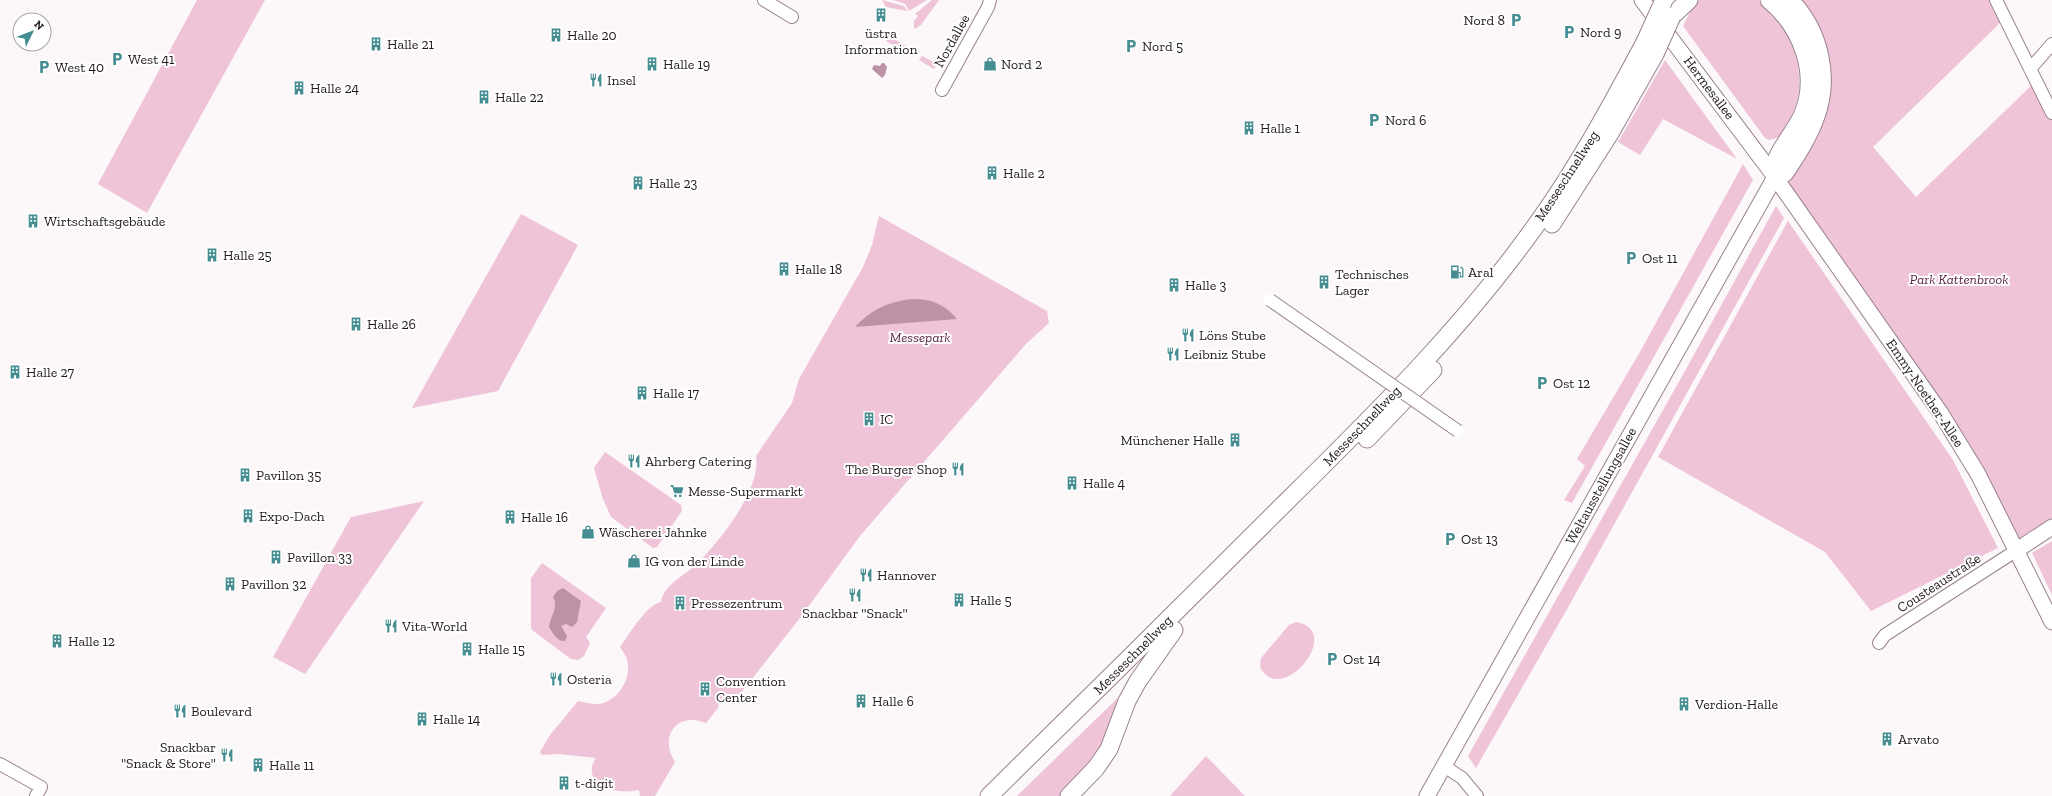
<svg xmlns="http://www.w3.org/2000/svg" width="2052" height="796" viewBox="0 0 2052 796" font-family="'Zilla Slab',serif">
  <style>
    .green { fill: #efc4d8 }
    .water { fill: #bd91a6 }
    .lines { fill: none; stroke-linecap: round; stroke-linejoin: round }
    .minor-casing { stroke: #9a828d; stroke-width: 14 }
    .major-casing { stroke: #9a828d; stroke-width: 17 }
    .highway-casing { stroke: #9a828d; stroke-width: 19 }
    .minor { stroke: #fff; stroke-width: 12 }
    .major { stroke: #fff; stroke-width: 15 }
    .highway { stroke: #fff; stroke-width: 17 }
    .minor-bridge-casing { stroke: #9a828d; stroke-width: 14; stroke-linecap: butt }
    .highway-bridge-casing { stroke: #9a828d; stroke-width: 19; stroke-linecap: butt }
    .minor-bridge { stroke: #fff; stroke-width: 12 }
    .highway-bridge { stroke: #fff; stroke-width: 17 }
    .labels { text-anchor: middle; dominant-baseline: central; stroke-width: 4; stroke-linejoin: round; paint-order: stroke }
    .poi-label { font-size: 14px; fill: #22191d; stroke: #fff; text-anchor: start }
    .street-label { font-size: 14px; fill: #22191d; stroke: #fff }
    .park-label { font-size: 14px; font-style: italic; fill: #5d2644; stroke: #fff }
  </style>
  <rect width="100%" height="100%" fill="#fcf7f9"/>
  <!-- green -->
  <path class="green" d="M197,0H265L147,213L98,184Z
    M882,0L904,6L907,11L886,7Z
    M893,0H927L909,11L905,4Z
    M932,0H939L921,25L914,29V21L918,16L915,14Z
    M1698,0H1758C1787,23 1808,66 1796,104C1793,115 1786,126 1780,137L1769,140L1765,138L1683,26L1694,4Z
    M1790,0H1993L2003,20L1873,147L1916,197L2034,83L2052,119V527L2017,550L1978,474L1791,201L1786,173L1810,130Z
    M889,36L911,49L908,54L886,41Z
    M922,56L937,64L934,69L919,60Z
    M1665,60L1737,159L1663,119L1640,155L1618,142Z
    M1743,164L1753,180L1572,503L1564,500L1585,466L1577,459L1640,352Z
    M1776,206L1784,218L1570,604L1476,768L1468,756L1685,371Z
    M521,214L578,245L498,391L412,408Z
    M879,216L1047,311L1049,323L1026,344L860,536L800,618L733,703L727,704L725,699H720L718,708L706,723C676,711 659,737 675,762L655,796H640L639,790C612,796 580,782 596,758L559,754L542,755L540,752L550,735L578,701C584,702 591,704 597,704C616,703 630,682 628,664C627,657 623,652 620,647C629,635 646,605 661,602C664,585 681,578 693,567C717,546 762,489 756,456L792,403L799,379L863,267L872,245Z
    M1788,221L1953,460L1998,548L1871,611L1825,552L1658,457Z
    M605,452L681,505L682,511L657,547L653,548L611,517L603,499L594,468Z
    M424,501L305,674L273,657L351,517Z
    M2052,541V595L2032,553Z
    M542,563L606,608L586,637L590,643L584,656L578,660L571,659L532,630L531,627V578Z
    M1296,622C1341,629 1292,696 1266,675C1260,670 1259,665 1261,658L1289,625Z
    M1130,686L1107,745L1066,796H1017Z
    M1206,756L1245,796H1170Z"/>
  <!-- water -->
  <path class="water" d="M882,63H884L887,67L885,75L882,78L872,69L874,65L880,66Z
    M912,299C932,299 944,304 957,319L855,327C872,309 888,302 912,299Z
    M563,588L581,601L577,622L572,627L566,624L561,626L567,636L565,641C557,642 553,633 549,627C550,617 559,607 553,597L557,591Z"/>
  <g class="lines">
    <!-- minor casing -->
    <g class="minor-casing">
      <path id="minor" d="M764,0L792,17
        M1996,0L2052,113
        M2030,69L2052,44
        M942,90L988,7L990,0
        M1879,643L1885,635L2017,550
        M0,764L41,787L36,796
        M1444,766L1462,778L1477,796"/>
    </g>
    <!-- major casing -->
    <g class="major-casing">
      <path id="major" d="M1642,0L1775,177L1940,412L1978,474L2052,622
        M2017,550L2052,527
        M1427,796L1775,177"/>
    </g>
    <!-- highway casing -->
    <g class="highway-casing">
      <path id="highway" d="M1769,0C1802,27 1820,75 1802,116C1797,128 1778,151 1776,161C1775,166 1775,172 1775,177L1785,173C1796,156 1808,138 1815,119C1831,78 1820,31 1790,0
        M1672,16L1689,0
        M1552,224L1609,135L1655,54
        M1367,439L1433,370
        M989,796C1085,702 1181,607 1276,512C1367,422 1459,333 1534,228C1576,170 1611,106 1645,42
        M1069,796L1096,768L1109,749L1127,701L1138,681L1174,630"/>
    </g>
    <!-- minor -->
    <use href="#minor" class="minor"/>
    <!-- major -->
    <use href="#major" class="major"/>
    <!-- highway -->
    <use href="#highway" class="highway"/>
    <!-- minor-bridge casing -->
    <g class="minor-bridge-casing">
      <path id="minor-bridge" d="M1270,300L1458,431"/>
    </g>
    <!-- highway-bridge casing -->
    <g class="highway-bridge-casing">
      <path id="highway-bridge" d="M1645,42L1664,0
        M1655,54L1672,16"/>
    </g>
    <!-- minor-bridge -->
    <use href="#minor-bridge" class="minor-bridge"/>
    <!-- highway-bridge -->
    <use href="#highway-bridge" class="highway-bridge"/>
  </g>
  <!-- icons -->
  <defs>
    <g id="building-bare" transform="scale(1.08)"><path d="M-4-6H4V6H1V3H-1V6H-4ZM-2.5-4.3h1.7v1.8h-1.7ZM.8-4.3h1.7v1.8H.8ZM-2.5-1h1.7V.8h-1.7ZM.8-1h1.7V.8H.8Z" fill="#458d90" stroke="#fff" stroke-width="2.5" paint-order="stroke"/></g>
    <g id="parking-bare" transform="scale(1.08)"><path d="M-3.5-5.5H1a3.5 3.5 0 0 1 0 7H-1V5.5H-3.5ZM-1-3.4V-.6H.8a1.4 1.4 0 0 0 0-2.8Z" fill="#458d90" stroke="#fff" stroke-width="2.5" paint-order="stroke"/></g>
    <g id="shop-bare" transform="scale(1.08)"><path d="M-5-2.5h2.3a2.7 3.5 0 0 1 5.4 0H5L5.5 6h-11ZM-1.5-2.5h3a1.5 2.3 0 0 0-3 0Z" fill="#458d90" stroke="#fff" stroke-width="2.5" paint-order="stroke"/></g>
    <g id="restaurant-bare" transform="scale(1.08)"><path d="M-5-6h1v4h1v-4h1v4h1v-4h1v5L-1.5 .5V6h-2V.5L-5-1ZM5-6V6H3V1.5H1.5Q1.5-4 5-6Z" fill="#458d90" stroke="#fff" stroke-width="2.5" paint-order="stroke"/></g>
    <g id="fuel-bare" transform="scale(1.08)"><path d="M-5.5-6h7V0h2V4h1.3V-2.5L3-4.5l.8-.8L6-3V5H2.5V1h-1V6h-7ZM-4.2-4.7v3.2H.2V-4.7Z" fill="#458d90" stroke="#fff" stroke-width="2.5" paint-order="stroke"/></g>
    <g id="supermarket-bare" transform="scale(1.08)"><path d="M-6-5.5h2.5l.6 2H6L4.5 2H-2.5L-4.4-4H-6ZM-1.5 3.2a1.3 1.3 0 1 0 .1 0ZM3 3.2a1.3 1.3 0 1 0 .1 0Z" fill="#458d90" stroke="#fff" stroke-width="2.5" paint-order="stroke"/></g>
  </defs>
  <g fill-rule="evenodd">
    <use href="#building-bare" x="881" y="15"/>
    <use href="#parking-bare" x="1516" y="20"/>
    <use href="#parking-bare" x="1569" y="32"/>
    <use href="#building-bare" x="556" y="35"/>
    <use href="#building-bare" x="376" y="44"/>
    <use href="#parking-bare" x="1131" y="46"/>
    <use href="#parking-bare" x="117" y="59"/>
    <use href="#building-bare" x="652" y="64"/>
    <use href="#shop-bare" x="990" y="64"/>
    <use href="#parking-bare" x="44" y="67"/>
    <use href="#restaurant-bare" x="596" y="80"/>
    <use href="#building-bare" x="299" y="88"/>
    <use href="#building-bare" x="484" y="97"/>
    <use href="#parking-bare" x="1374" y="120"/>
    <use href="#building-bare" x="1249" y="128"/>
    <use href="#building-bare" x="992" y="173"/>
    <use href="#building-bare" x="638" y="183"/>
    <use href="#building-bare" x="33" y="221"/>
    <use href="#building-bare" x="212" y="255"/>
    <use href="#parking-bare" x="1631" y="258"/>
    <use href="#building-bare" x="784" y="269"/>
    <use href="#fuel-bare" x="1457" y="272"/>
    <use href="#building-bare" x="1324" y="282"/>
    <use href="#building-bare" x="1174" y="285"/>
    <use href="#building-bare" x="356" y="324"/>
    <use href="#restaurant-bare" x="1188" y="335"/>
    <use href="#restaurant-bare" x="1173" y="354"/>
    <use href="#building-bare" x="15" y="372"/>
    <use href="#parking-bare" x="1542" y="383"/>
    <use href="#building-bare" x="642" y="393"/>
    <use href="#building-bare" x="869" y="419"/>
    <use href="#building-bare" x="1235" y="440"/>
    <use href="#restaurant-bare" x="634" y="461"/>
    <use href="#restaurant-bare" x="958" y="469"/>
    <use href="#building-bare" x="245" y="475"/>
    <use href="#building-bare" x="1072" y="483"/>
    <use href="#supermarket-bare" x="677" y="491"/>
    <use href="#building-bare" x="248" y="516"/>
    <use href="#building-bare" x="510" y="517"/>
    <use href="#shop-bare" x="588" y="532"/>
    <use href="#parking-bare" x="1450" y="539"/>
    <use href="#building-bare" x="276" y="557"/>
    <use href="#shop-bare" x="634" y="561"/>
    <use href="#restaurant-bare" x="866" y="575"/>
    <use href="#building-bare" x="230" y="584"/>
    <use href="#restaurant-bare" x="855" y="595"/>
    <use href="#building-bare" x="959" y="600"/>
    <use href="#building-bare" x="680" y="603"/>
    <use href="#restaurant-bare" x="391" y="626"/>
    <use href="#building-bare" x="57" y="641"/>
    <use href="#building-bare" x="467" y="649"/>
    <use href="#parking-bare" x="1332" y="659"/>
    <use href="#restaurant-bare" x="556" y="679"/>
    <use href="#building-bare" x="705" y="689"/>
    <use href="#building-bare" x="861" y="701"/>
    <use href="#building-bare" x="1684" y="704"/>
    <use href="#restaurant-bare" x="180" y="711"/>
    <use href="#building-bare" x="422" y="719"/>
    <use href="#building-bare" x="1887" y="739"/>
    <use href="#restaurant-bare" x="227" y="755"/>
    <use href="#building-bare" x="258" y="765"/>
    <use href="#building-bare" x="564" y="783"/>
  </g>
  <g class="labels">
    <!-- poi labels -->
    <g class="poi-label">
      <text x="1505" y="20" text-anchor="end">Nord 8</text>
      <text x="1580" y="32">Nord 9</text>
      <text x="881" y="33" text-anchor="middle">üstra<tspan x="881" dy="16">Information</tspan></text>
      <text x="567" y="35">Halle 20</text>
      <text x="387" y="44">Halle 21</text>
      <text x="1142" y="46">Nord 5</text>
      <text x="128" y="59">West 41</text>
      <text x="663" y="64">Halle 19</text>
      <text x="1001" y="64">Nord 2</text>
      <text x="55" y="67">West 40</text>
      <text x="607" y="80">Insel</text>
      <text x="310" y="88">Halle 24</text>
      <text x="495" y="97">Halle 22</text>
      <text x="1385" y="120">Nord 6</text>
      <text x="1260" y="128">Halle 1</text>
      <text x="1003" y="173">Halle 2</text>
      <text x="649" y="183">Halle 23</text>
      <text x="44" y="221">Wirtschaftsgebäude</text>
      <text x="223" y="255">Halle 25</text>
      <text x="1642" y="258">Ost 11</text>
      <text x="795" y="269">Halle 18</text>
      <text x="1468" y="272">Aral</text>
      <text x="1335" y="274">Technisches<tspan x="1335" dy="16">Lager</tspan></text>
      <text x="1185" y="285">Halle 3</text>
      <text x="367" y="324">Halle 26</text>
      <text x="1199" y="335">Löns Stube</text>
      <text x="1184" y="354">Leibniz Stube</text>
      <text x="26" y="372">Halle 27</text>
      <text x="1553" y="383">Ost 12</text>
      <text x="653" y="393">Halle 17</text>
      <text x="880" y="419">IC</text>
      <text x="1224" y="440" text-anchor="end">Münchener Halle</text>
      <text x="645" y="461">Ahrberg Catering</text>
      <text x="947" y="469" text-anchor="end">The Burger Shop</text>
      <text x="256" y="475">Pavillon 35</text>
      <text x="1083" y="483">Halle 4</text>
      <text x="688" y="491">Messe-Supermarkt</text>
      <text x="259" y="516">Expo-Dach</text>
      <text x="521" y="517">Halle 16</text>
      <text x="599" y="532">Wäscherei Jahnke</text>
      <text x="1461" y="539">Ost 13</text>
      <text x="287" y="557">Pavillon 33</text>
      <text x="645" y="561">IG von der Linde</text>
      <text x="877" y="575">Hannover</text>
      <text x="241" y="584">Pavillon 32</text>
      <text x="970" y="600">Halle 5</text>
      <text x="691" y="603">Pressezentrum</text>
      <text x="855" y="613" text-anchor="middle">Snackbar "Snack"</text>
      <text x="402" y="626">Vita-World</text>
      <text x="68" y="641">Halle 12</text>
      <text x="478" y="649">Halle 15</text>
      <text x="1343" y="659">Ost 14</text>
      <text x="567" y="679">Osteria</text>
      <text x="716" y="681">Convention<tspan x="716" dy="16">Center</tspan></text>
      <text x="872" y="701">Halle 6</text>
      <text x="1695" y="704">Verdion-Halle</text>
      <text x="191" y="711">Boulevard</text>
      <text x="433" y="719">Halle 14</text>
      <text x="1898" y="739">Arvato</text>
      <text x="216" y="747" text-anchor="end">Snackbar<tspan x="216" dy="16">"Snack &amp; Store"</tspan></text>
      <text x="269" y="765">Halle 11</text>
      <text x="575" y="783">t-digit</text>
    </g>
    <!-- street labels -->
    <g class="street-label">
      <text transform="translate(952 41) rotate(-61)">Nordallee</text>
      <text transform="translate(1709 88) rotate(53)">Hermesallee</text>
      <text transform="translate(1567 176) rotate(-57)">Messeschnellweg</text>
      <text transform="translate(1925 393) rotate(56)">Emmy-Noether-Allee</text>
      <text transform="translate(1362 426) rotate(-46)">Messeschnellweg</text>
      <text transform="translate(1601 486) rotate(-61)">Weltausstellungsallee</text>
      <text transform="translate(1939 583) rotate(-33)">Cousteaustraße</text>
      <text transform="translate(1133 655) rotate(-45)">Messeschnellweg</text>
    </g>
    <!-- park labels -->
    <g class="park-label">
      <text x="1959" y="279">Park Kattenbrook</text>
      <text x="920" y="337">Messepark</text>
    </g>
  </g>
  <!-- north arrow -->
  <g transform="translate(32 32) rotate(47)"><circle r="19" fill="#ffffff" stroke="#a7a3a5"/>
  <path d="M0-3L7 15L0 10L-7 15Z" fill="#458d90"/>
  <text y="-6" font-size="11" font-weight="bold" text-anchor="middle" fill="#22191d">N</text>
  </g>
</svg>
